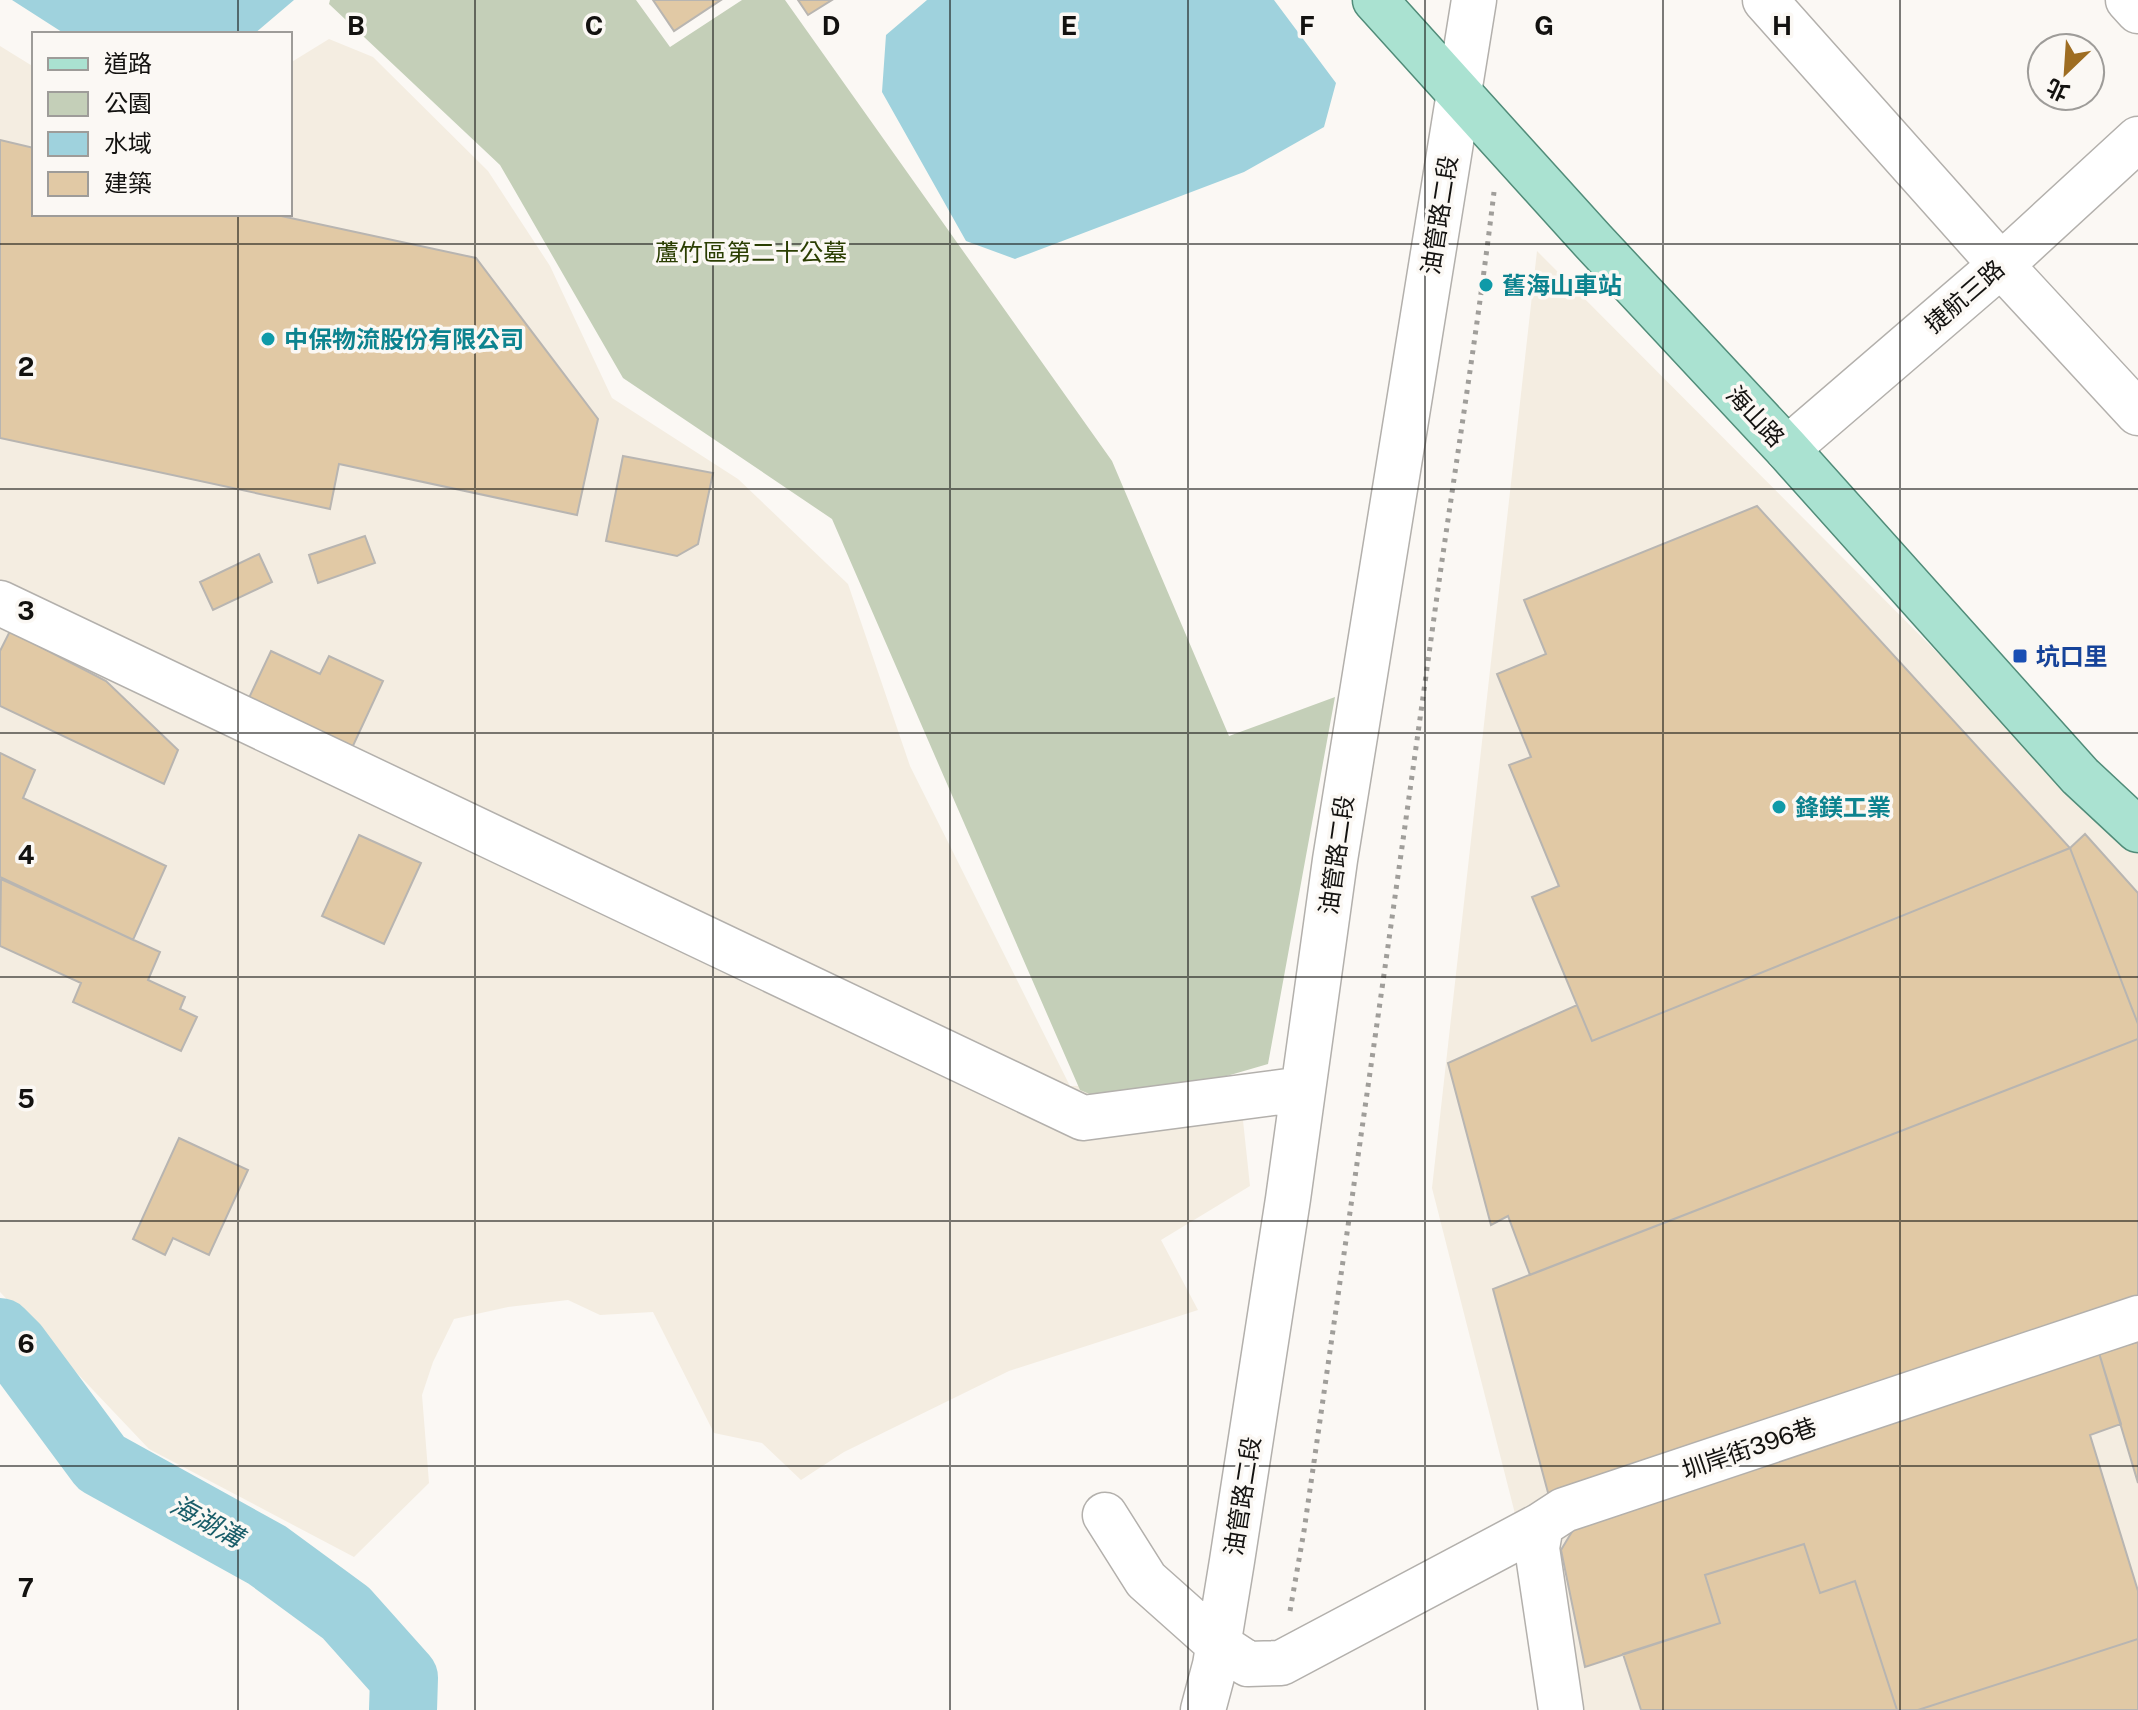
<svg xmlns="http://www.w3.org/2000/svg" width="2138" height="1710" viewBox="0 0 2138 1710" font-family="'Public Sans','Noto Sans TC',sans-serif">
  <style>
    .built { fill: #f4ede1 }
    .green { fill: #c4cfb8 }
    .water { fill: #9fd2dd }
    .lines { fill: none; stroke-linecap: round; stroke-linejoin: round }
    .river { stroke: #9fd2dd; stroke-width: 68 }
    .building { fill: #e1c9a5; stroke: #b8b5b1; stroke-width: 2 }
    .minor-casing { stroke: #b3b0ac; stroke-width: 47 }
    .major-casing { stroke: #518c79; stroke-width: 47 }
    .path { stroke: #a09e9a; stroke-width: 5; stroke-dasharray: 4 6; stroke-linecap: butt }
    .minor { stroke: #fff; stroke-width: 44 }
    .major { stroke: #aae2d1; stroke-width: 44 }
    .grid { fill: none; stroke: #131210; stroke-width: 2; stroke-opacity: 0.55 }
    .culture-dot { fill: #0f9aa8; stroke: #fbf8f4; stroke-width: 3 }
    .transit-dot { fill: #1a4fb4; stroke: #fbf8f4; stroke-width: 3 }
    .labels { text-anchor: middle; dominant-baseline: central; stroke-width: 7; stroke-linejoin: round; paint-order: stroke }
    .street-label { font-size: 24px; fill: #131210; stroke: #fbf8f4 }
    .park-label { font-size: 24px; fill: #2b3e02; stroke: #fbf8f4 }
    .culture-label { font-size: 24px; font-weight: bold; fill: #0d838f; stroke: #fbf8f4; text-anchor: start }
    .transit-label { font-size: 24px; font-weight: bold; fill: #164399; stroke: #fbf8f4; text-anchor: start }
    .water-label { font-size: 26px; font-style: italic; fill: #1a5d69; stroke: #fbf8f4 }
    .grid-label { font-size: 26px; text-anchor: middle; font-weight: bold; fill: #131210; stroke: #fbf8f4; stroke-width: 7; stroke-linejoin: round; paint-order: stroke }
  </style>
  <rect width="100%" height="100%" fill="#fbf8f4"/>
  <!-- built -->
  <path class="built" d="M329,39L373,57L488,171L550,266L612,398L738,479L848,584L910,766L1070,1086L1239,1083L1250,1186L1161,1240L1198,1310L1009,1371L844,1452L801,1480L762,1443L714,1433L653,1312L600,1315L568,1300L508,1307L454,1319L433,1362L422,1395L429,1483L354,1557L149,1449L0,1292V46L34,67V214H290V63Z
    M1537,251L2138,854V1710H1565L1432,1188Z"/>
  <!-- green -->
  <path class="green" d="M330,0H636L670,47L742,0H785L1112,461L1229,736L1335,697L1268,1064L1120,1107L1080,1090L832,519L623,378L500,165L329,4Z"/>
  <!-- water -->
  <path class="water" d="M12,0H294L254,34H65Z
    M927,0H1274L1336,83L1324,127L1244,172L1015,259L966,241L882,92L886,35Z"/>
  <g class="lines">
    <!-- river -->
    <path class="river" d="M0,1332L15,1347L101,1463L267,1555L346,1613L404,1678L403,1710"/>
  </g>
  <!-- building -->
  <path class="building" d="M653,0H721L674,31Z
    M798,0H832L808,15Z
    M0,140L34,148V214H272L476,258L598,419L577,515L339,464L330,509L0,438Z
    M623,456L713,473L698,544L677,556L606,541Z
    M1757,506L2070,848L1592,1041L1532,897L1559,886L1509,765L1531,757L1497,674L1546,654L1524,600Z
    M365,536L375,563L318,583L309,555Z
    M259,554L272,582L213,610L200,582Z
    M10,631L106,681L178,750L164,784L0,706V651Z
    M271,651L320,674L329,656L383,681L352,748L248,700Z
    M0,753L35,770L23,798L166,866L133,940L0,877Z
    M2085,834L2138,893V1024L2070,848Z
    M359,835L421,863L384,944L322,916Z
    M2070,848L2138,1024V1039L1530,1275L1508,1216L1491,1225L1448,1063L1577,1005L1592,1041Z
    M1,879L160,952L148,980L185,997L180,1009L197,1017L181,1051L73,1002L81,983L0,946Z
    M2138,1039V1299L1550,1500L1493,1289Z
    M179,1138L248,1170L209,1255L173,1238L165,1255L133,1239Z
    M2138,1342V1483L2099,1353Z
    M2099,1353L2121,1424L2090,1435L2138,1591V1639L1918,1710H1897L1855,1581L1820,1593L1804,1544L1705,1575L1720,1623L1585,1667L1561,1550L1573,1530Z
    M1804,1544L1820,1593L1855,1581L1897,1710H1641L1623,1654L1720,1623L1705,1575Z
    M2138,1639V1710H1918Z"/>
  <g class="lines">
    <!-- minor casing -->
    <g class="minor-casing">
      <path id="minor" d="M1765,0L2001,265L2138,413
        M2128,0L2138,11
        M1787,449L2001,265L2138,139
        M0,603L1083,1118L1303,1089
        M1105,1515L1146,1580L1219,1645L1248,1664L1281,1663L1541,1525
        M1203,1710L1215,1665L1232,1561L1288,1199L1335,860L1474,0
        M1561,1710L1537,1548L1541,1525L1564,1510L2138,1318"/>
    </g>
    <!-- major casing -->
    <g class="major-casing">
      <path id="major" d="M1375,0L1593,241L1787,449L2080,776L2138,830"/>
    </g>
    <!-- path -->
    <path class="path" d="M1290,1611L1304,1531C1349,1220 1394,908 1437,596C1456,461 1478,327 1494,192"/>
    <!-- minor -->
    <use href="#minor" class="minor"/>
    <!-- major -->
    <use href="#major" class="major"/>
  </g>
  <!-- grid -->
  <path class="grid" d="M238,0V34M475,0V1710M713,0V1710M950,0V1710M1188,0V1710M1425,0V1710M1663,0V1710M1900,0V1710M238,214V1710M0,244H2138M0,489H2138M0,733H2138M0,977H2138M0,1221H2138M0,1466H2138"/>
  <!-- markers -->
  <g class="culture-dot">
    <circle cx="1486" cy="285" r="8"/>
    <circle cx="268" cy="339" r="8"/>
    <circle cx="1779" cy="807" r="8"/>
  </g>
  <rect class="transit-dot" x="2012" y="648" width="16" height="16" rx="4"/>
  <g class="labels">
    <!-- street labels -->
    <g class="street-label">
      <text transform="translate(1439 215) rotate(-81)">油管路二段</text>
      <text transform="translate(1964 296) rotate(-41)">捷航三路</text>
      <text transform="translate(1756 416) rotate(47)">海山路</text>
      <text transform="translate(1336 855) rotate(-82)">油管路二段</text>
      <text transform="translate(1749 1448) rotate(-19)">圳岸街396巷</text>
      <text transform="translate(1242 1496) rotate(-81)">油管路二段</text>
    </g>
    <!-- park labels -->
    <g class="park-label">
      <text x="751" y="252">蘆竹區第二十公墓</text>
    </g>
    <!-- culture labels -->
    <g class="culture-label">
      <text x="1502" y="285">舊海山車站</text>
      <text x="284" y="339">中保物流股份有限公司</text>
      <text x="1795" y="807">鋒鎂工業</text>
    </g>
    <!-- transit labels -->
    <g class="transit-label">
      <text x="2036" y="656">坑口里</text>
    </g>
    <!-- water labels -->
    <g class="water-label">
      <text transform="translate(207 1521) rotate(29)">海湖溝</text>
    </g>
  </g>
  <g class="grid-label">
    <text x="356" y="35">B</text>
    <text x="594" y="35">C</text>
    <text x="831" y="35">D</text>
    <text x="1069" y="35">E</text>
    <text x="1307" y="35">F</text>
    <text x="1544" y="35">G</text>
    <text x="1782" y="35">H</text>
    <text x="26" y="376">2</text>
    <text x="26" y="620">3</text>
    <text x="26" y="864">4</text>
    <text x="26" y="1108">5</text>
    <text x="26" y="1353">6</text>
    <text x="26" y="1597">7</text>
  </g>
  <!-- legend -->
  <rect x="32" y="32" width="260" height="184" fill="#fbf8f4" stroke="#9e9c99" stroke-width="2"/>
  <rect x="48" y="58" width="40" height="12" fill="#aae2d1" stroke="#9e9c99" stroke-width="2"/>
  <text x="104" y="72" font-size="24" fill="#131210">道路</text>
  <rect x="48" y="92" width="40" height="24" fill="#c4cfb8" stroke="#9e9c99" stroke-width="2"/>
  <text x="104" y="112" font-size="24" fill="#131210">公園</text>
  <rect x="48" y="132" width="40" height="24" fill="#9fd2dd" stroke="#9e9c99" stroke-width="2"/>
  <text x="104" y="152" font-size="24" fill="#131210">水域</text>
  <rect x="48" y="172" width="40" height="24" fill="#e1c9a5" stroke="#9e9c99" stroke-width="2"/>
  <text x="104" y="192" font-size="24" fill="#131210">建築</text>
  <!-- north arrow -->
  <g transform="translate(2066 72) rotate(205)"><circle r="38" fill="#fbf8f4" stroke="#9e9c99" stroke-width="2"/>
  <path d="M0-6L14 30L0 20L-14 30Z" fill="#9e6d22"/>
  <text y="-12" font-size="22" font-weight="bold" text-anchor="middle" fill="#131210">北</text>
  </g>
</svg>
